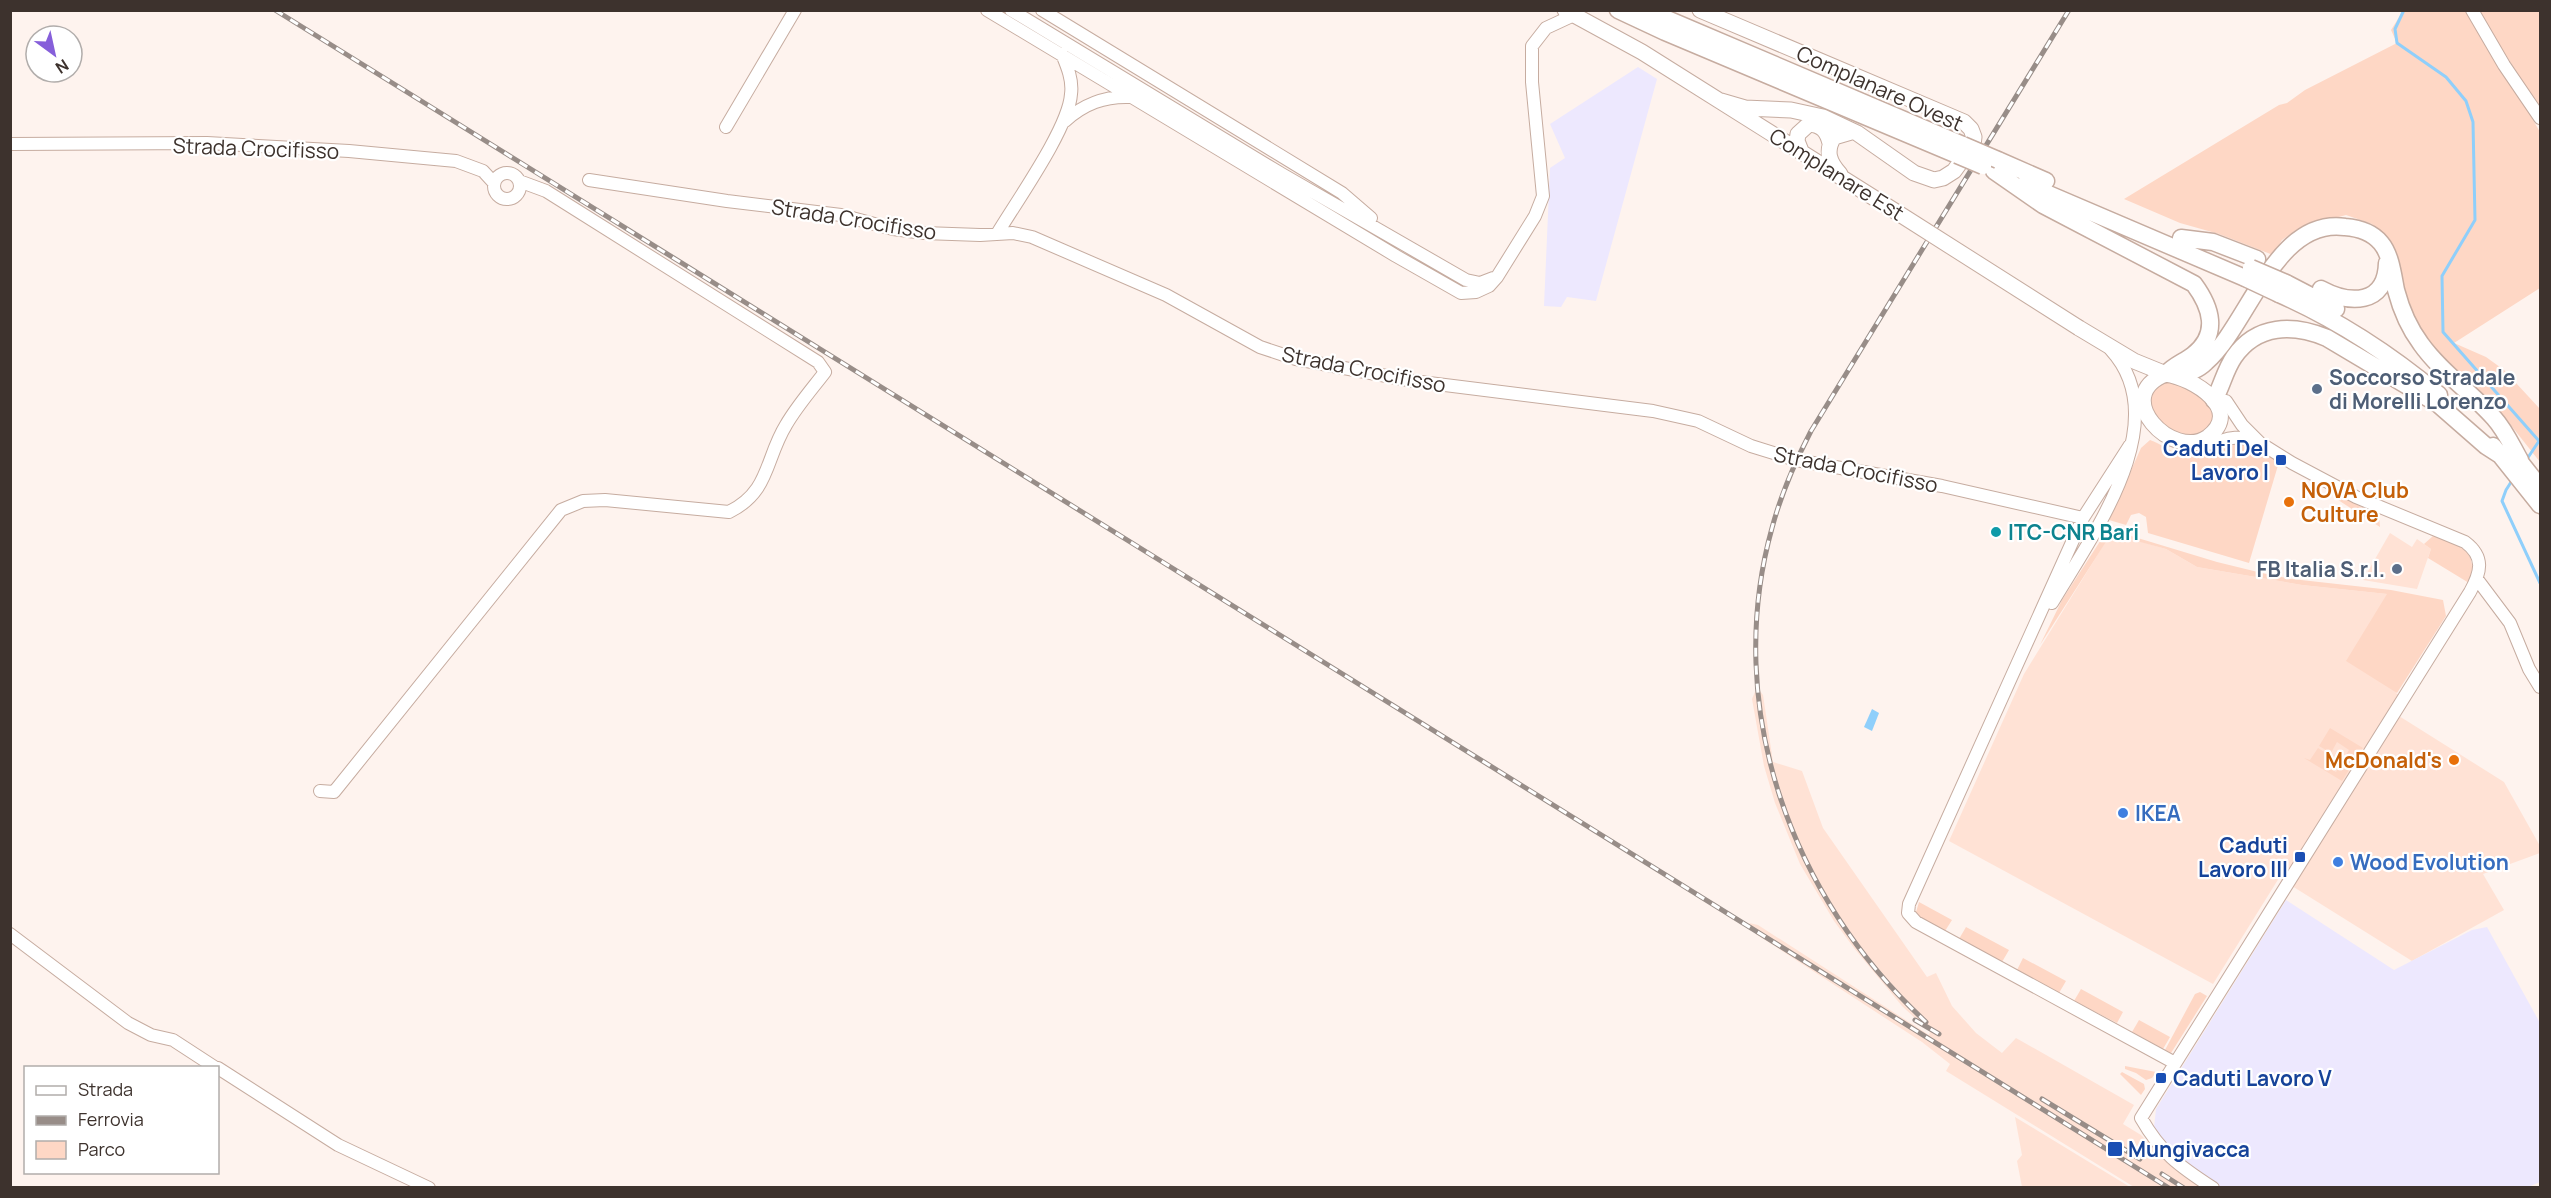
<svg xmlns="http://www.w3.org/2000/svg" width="2551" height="1198" viewBox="0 0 2551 1198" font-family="Manrope,sans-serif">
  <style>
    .built { fill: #ffe2d5 }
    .industrial { fill: #ede8fe }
    .green { fill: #fed7c5 }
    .water { fill: #8fcffb }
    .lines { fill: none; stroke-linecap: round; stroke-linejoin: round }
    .stream { stroke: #8fcffb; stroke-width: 3 }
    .minor-casing { stroke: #c6aca0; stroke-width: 14 }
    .major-casing { stroke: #c6aca0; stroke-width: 17 }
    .highway-casing { stroke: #c6aca0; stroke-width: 19 }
    .minor { stroke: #fff; stroke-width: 12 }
    .major { stroke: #fff; stroke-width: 15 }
    .highway { stroke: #fff; stroke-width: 16 }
    .rail-casing { stroke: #988d88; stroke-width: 5 }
    .rail { stroke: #fff; stroke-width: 3; stroke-dasharray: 9; stroke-linecap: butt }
    .major-bridge-casing { stroke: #c6aca0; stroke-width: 17; stroke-linecap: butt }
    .highway-bridge-casing { stroke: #c6aca0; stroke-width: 19; stroke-linecap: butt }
    .major-bridge { stroke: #fff; stroke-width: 15 }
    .highway-bridge { stroke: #fff; stroke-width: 16 }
    .service-dot { fill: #5c6f8a; stroke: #fff; stroke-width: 2 }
    .transit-dot { fill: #1a4fb4; stroke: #fff; stroke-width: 2 }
    .food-dot { fill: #e8710a; stroke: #fff; stroke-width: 2 }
    .culture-dot { fill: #0f9aa8; stroke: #fff; stroke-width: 2 }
    .shop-dot { fill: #3f7fe0; stroke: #fff; stroke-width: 2 }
    .labels { text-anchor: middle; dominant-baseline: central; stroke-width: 4.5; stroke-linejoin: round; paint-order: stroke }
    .street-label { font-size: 21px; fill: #3d322d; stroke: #fff }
    .service-label { font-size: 21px; font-weight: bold; fill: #4e5e75; stroke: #fff; text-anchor: start }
    .transit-label { font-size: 21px; font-weight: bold; fill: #164399; stroke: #fff; text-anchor: end }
    .food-label { font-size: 21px; font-weight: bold; fill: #c56008; stroke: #fff; text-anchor: start }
    .culture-label { font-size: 21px; font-weight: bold; fill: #0d838f; stroke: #fff; text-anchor: start }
    .shop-label { font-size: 21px; font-weight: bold; fill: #366cbe; stroke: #fff; text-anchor: start }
  </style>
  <rect width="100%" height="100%" fill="#fef3ee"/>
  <!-- built -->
  <path class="built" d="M2111,533L2166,549L2197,567L2302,585L2387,594L2396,693L2408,701L2399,716L2504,782L2540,846V853L2483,874L2504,910L2412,961L2279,878L2213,984L1949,841L2024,674Z
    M2390,533L2412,547L2417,539L2431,549L2417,589L2363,580Z
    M1757,687L1763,695L1773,762L1802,771L1823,828L1927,977L1936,973L1952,1006L1976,1033L2002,1053L2016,1038L2134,1105L2123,1124L2141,1135L2174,1169L2203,1187H2134L1946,1071L1950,1064L1922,1042L1756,934L1749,923L1758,925L1929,1035L1930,1032L1902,1006L1854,948L1834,921L1800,864L1775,803L1764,766L1752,699Z
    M2015,1117L2130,1187H2022L2017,1161L2022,1155Z"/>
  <!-- industrial -->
  <path class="industrial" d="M1638,67L1657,79L1596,301L1567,297L1561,307L1544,306L1550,168L1565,158L1550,124Z
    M2286,900L2394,970L2472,930L2487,927L2540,1023V1182L2528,1187H2220L2180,1162L2154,1128L2156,1109Z"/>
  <!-- green -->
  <path class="green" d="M2403,11H2469L2540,132V288L2454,343L2486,357L2504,370L2540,409V462L2494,404L2440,358L2427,340L2407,307L2397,258L2389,238L2372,224L2346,215L2317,223L2296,230L2282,240L2273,255L2219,234L2180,223L2124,199L2279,105L2287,103L2305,90L2397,43L2391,30Z
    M2478,11H2540V109Z
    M2166,381C2186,384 2210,396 2213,418L2207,430C2203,431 2198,434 2193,435C2170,439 2144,413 2151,390Z
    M2150,440C2162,444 2171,453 2184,455C2207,457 2227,435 2247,442C2258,446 2270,456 2279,462L2249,563L2148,533L2146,517L2139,513L2131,515L2126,525L2109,520L2141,448Z
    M2337,495L2379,515L2380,527L2335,498Z
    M2108,529L2217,562L2266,574L2292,579L2391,590L2443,600L2446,616L2397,693L2346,661L2387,594L2302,585L2197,567L2166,549L2111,534L2040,645L2062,600Z
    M2433,536C2460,546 2480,550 2469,583L2428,558L2431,549L2424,544Z
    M2330,728L2363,748L2342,781L2304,758L2310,760L2318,748L2329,755L2324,765L2336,772L2349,750L2337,742L2331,753L2319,746Z
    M1919,902L1952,920L1945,931L1917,916L1916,912Z
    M1966,927L2009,950L2002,962L1959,939Z
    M2023,958L2066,981L2059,993L2017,970Z
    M2081,989L2123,1012L2117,1023L2074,1001Z
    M2200,992L2207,996L2171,1053L2165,1050L2195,994Z
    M2139,1020L2170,1037L2163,1049L2132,1032Z
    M2125,1066L2156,1072L2152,1078L2146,1080L2136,1073L2125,1069Z
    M2122,1072L2144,1084L2145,1089L2141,1095L2120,1074Z"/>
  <!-- water -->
  <path class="water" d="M1872,709L1879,713L1872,731L1864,727Z"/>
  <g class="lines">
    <!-- stream -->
    <path class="stream" d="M2404,10L2395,29L2397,43L2446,77L2466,101L2473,122L2475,220L2442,276L2443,332L2539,441L2527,459
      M2513,479L2506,490L2502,501L2540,583"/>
    <!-- minor casing -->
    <g class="minor-casing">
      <path id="minor" d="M987,10L1396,256L1461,293L1476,292L1489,286L1497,277L1535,216L1543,196L1532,82V46L1546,28L1574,15
        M1011,10L1280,173L1466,280L1480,283L1493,278
        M1042,10L1342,193L1371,218
        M2472,10L2504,65L2540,118
        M1065,121C1084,104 1104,96 1130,97
        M726,127L795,10
        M10,144L207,143L349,151L456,161L483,171L494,183
        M494 186a13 13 0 1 1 26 0a13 13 0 1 1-26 0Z
        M589,180L727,201L841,215L893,229L924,233L980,235L1013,233L1032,237L1166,295L1260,347L1296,359L1413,381L1653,411L1698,421L1751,446L1796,460L1942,486L2083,518
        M997,234C1016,202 1069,128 1071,94C1073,80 1067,66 1062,54
        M2197,444C2220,447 2226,431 2256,441
        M2130,445L2083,518L1909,904L1908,913L1916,922L2175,1063
        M2477,579L2510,623L2529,669L2540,687
        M2052,603C2091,537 2177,422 2111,350
        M320,791L334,792L561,510L583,501L605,500L729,512C770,492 765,459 786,425C797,406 812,389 825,372L818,362L546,191L519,181
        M10,934L128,1023L151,1035L173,1040L216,1068
        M218,1068L338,1145L429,1188
        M2213,1188C2179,1166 2161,1153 2141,1118L2470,592C2481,572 2485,557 2465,542L2356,497L2292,463L2260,443L2242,425L2226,401L2214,400"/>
    </g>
    <!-- major casing -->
    <g class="major-casing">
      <path id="major" d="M1565,10L1642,52L1898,213
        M1700,10L1964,122L1971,129L1974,137L1973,145L1954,171L1943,178L1934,180L1914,173L1857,133L1823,117L1791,110L1745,108L1721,101
        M1801,151L1797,141L1798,134L1809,124C1822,125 1827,131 1830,143
        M1840,174C1829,162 1825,151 1834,137L1851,132
        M2079,328L2134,361L2166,374
        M2166,374C2193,378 2244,409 2208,437C2173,462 2109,396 2166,374Z"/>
    </g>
    <!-- highway casing -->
    <g class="highway-casing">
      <path id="highway" d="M1618,10L1665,32L1957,155
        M1646,10L1963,145
        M1998,160L2046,181
        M1994,171L2043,205L2194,284C2211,307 2220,334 2193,355C2184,362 2174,365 2166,374
        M2025,184L2245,278
        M2181,238L2213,242L2257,259
        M2286,283L2336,309
        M2321,289C2349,304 2386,306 2387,263
        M2279,294C2338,320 2390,354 2439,395
        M2178,376C2188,373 2198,370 2206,362C2249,325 2275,217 2345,227C2358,228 2372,232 2381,243C2391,255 2393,275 2396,290C2401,309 2409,328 2421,344C2441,372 2471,392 2494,418C2505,430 2512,446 2520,460
        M2214,400C2222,386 2225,370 2234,357C2257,324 2293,324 2327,338L2438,404L2486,446L2500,455
        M2493,446L2540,505
        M2513,453L2540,487"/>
    </g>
    <!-- minor -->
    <use href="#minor" class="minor"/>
    <!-- major -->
    <use href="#major" class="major"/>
    <!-- highway -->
    <use href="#highway" class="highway"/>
    <!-- rail casing -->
    <g class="rail-casing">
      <path id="rail" d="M275,10L2169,1188
        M1915,1020L1939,1034
        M1926,1022C1791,898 1722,707 1772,528C1781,494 1795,462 1811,431L2069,10
        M2042,1099L2140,1159
        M2162,1174L2184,1188"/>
    </g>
    <!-- rail -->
    <use href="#rail" class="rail"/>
    <!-- major-bridge casing -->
    <g class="major-bridge-casing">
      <path id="major-bridge" d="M1898,213L2079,328"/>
    </g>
    <!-- highway-bridge casing -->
    <g class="highway-bridge-casing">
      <path id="highway-bridge" d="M1963,145L1998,160
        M1957,155L1983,166
        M2251,268L2286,283
        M2245,278L2279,294"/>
    </g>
    <!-- major-bridge -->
    <use href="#major-bridge" class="major-bridge"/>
    <!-- highway-bridge -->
    <use href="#highway-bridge" class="highway-bridge"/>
  </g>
  <!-- markers -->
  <g class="service-dot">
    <circle cx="2317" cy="389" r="6"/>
    <circle cx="2397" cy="569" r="6"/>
  </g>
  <g class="transit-dot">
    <rect x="2275" y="454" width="12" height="12" rx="3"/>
    <rect x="2294" y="851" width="12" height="12" rx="3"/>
    <rect x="2155" y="1072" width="12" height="12" rx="3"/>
    <rect x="2107" y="1141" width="16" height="16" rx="3"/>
  </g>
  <g class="food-dot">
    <circle cx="2289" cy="502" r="6"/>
    <circle cx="2454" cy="760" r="6"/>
  </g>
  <circle class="culture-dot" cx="1996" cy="532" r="6"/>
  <g class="shop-dot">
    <circle cx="2123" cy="813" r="6"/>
    <circle cx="2338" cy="862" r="6"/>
  </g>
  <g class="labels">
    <!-- street labels -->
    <g class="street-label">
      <text transform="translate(1880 88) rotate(24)">Complanare Ovest</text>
      <text transform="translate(256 148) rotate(2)">Strada Crocifisso</text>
      <text transform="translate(1837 174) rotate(32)">Complanare Est</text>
      <text transform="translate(854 219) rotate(9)">Strada Crocifisso</text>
      <text transform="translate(1364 369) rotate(11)">Strada Crocifisso</text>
      <text transform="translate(1856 469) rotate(11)">Strada Crocifisso</text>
    </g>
    <!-- service labels -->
    <g class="service-label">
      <text x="2329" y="377">Soccorso Stradale<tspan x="2329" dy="24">di Morelli Lorenzo</tspan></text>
      <text x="2385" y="569" text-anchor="end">FB Italia S.r.l.</text>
    </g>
    <!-- transit labels -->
    <g class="transit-label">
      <text x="2269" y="448">Caduti Del<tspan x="2269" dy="24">Lavoro I</tspan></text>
      <text x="2288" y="845">Caduti<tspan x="2288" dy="24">Lavoro III</tspan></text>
      <text x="2173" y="1078" text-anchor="start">Caduti Lavoro V</text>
      <text x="2128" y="1149" text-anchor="start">Mungivacca</text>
    </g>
    <!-- food labels -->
    <g class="food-label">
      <text x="2301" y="490">NOVA Club<tspan x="2301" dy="24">Culture</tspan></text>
      <text x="2442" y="760" text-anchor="end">McDonald's</text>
    </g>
    <!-- culture labels -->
    <g class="culture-label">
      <text x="2008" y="532">ITC-CNR Bari</text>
    </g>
    <!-- shop labels -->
    <g class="shop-label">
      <text x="2135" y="813">IKEA</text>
      <text x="2350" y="862">Wood Evolution</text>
    </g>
  </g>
  <!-- border -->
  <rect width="2551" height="1198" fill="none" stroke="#3d322d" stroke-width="24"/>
  <!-- legend -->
  <rect x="24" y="1066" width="195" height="108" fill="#ffffff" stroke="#b1adab" stroke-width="1.5"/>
  <rect x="36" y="1086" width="30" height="9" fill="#ffffff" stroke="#b1adab" stroke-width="1.5"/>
  <text x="78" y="1096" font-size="18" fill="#3d322d">Strada</text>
  <rect x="36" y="1116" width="30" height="9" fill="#988d88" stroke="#b1adab" stroke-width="1.5"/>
  <text x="78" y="1126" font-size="18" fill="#3d322d">Ferrovia</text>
  <rect x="36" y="1141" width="30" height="18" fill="#fed7c5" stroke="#b1adab" stroke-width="1.5"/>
  <text x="78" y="1156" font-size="18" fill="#3d322d">Parco</text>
  <!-- north arrow -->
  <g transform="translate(54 54) rotate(147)"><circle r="28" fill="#ffffff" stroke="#b1adab" stroke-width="1.5"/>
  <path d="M0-4.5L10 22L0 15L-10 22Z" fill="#865fda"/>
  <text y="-9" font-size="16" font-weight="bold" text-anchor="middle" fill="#3d322d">N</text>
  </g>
</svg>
